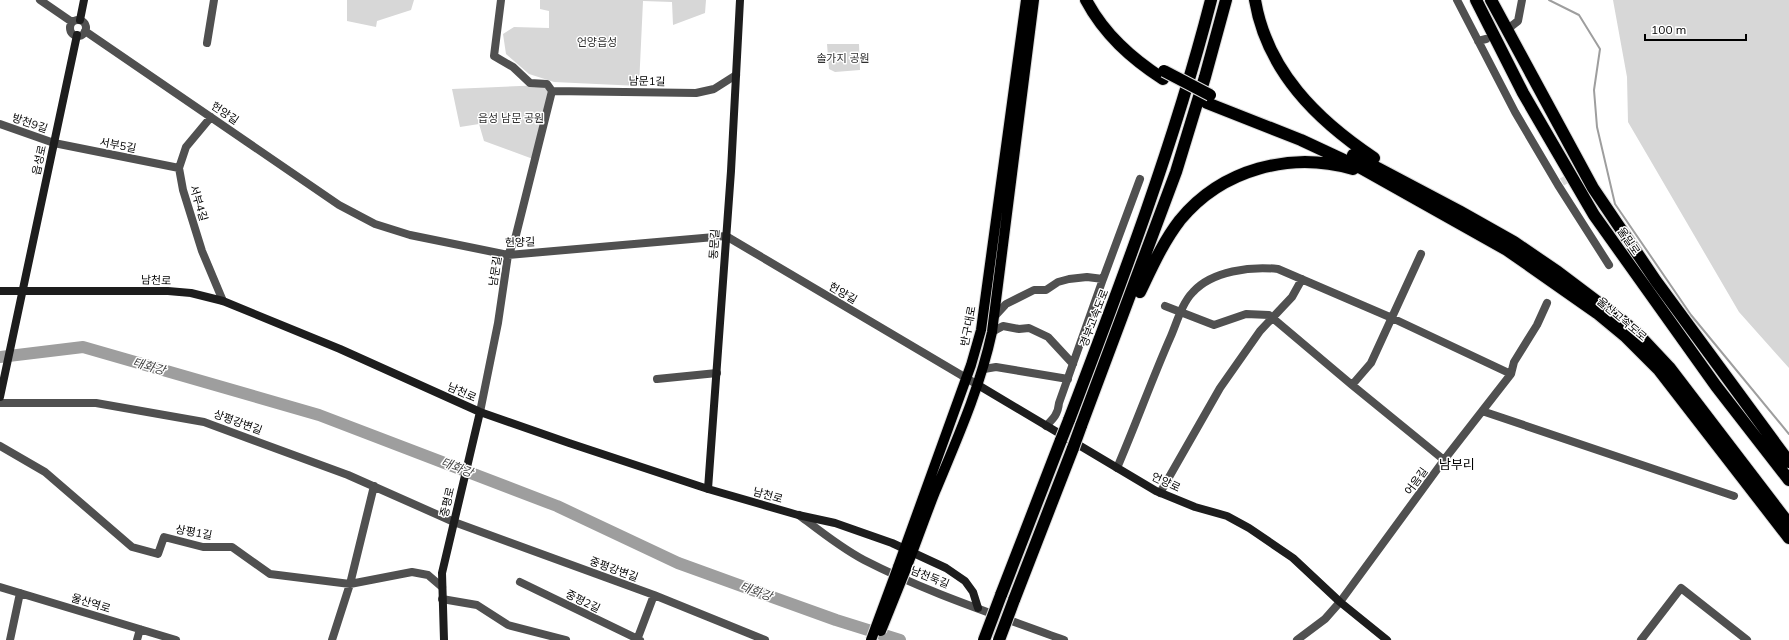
<svg xmlns="http://www.w3.org/2000/svg" width="1789" height="640" viewBox="0 0 1789 640" font-family="Mulish,'Noto Sans KR',sans-serif">
  <style>
    .green { fill: #d7d7d7 }
    .lines { fill: none; stroke-linecap: round; stroke-linejoin: round }
    .stream { stroke: #9e9e9e; stroke-width: 2 }
    .river { stroke: #9e9e9e; stroke-width: 12 }
    .street-tunnel { stroke: #d9d9d9; stroke-width: 8; stroke-dasharray: 8 4; stroke-linecap: butt }
    .primary-casing { stroke: #dbdbdb; stroke-width: 12 }
    .highway-casing { stroke: #dbdbdb; stroke-width: 14 }
    .street { stroke: #505050; stroke-width: 8 }
    .secondary { stroke: #1d1d1d; stroke-width: 8 }
    .primary { stroke: #000; stroke-width: 10 }
    .highway { stroke: #000; stroke-width: 12 }
    .primary-bridge-casing { stroke: #dbdbdb; stroke-width: 12; stroke-linecap: butt }
    .highway-bridge-casing { stroke: #dbdbdb; stroke-width: 14; stroke-linecap: butt }
    .primary-bridge { stroke: #000; stroke-width: 10 }
    .highway-bridge { stroke: #000; stroke-width: 12 }
    .labels { text-anchor: middle; dominant-baseline: central; stroke-width: 3; stroke-linejoin: round; paint-order: stroke }
    .park-label { font-size: 11px; fill: #2e2e2e; stroke: #fff }
    .street-label { font-size: 11px; fill: #000; stroke: #fff }
    .water-label { font-size: 12px; font-style: italic; fill: #3f3f3f; stroke: #fff }
    .quarter-label { font-size: 13px; fill: #000; stroke: #fff }
  </style>
  <rect width="100%" height="100%" fill="#fff"/>
  <!-- green -->
  <path class="green" d="M347,0H414L411,10L377,21L376,27L347,21Z
    M540,0H706L705,13L673,25L672,2L643,1L639,86L554,82L529,74L506,54L503,34L514,27L549,28V11L540,9Z
    M1613,0H1789V368L1739,312L1628,122L1627,77Z
    M827,44H859L860,70L835,72L829,69Z
    M545,85L549,92L533,159L484,141L479,124L460,127L452,89Z"/>
  <g class="lines">
    <!-- stream -->
    <path class="stream" d="M1549,0L1579,15L1600,49L1594,90L1597,127L1615,204L1691,315L1789,434"/>
    <!-- river -->
    <path class="river" d="M0,357L83,347L319,415L557,506L678,563L836,620L900,640"/>
    <!-- street-tunnel -->
    <path class="street-tunnel" d="M1562,182L1584,169"/>
    <!-- primary casing -->
    <g class="primary-casing">
      <path id="primary" d="M898,567L971,365L981,330L1026,0
        M906,569C916,543 925,517 935,492C957,439 980,388 992,332L1034,0"/>
    </g>
    <!-- highway casing -->
    <g class="highway-casing">
      <path id="highway" d="M1086,0C1104,34 1131,58 1163,79
        M1255,0C1267,71 1317,120 1374,158
        M1476,0L1523,93L1594,215L1716,386L1789,480
        M1491,0L1593,188L1656,281L1789,462
        M1207,103L1301,140L1361,168L1507,250L1597,313L1626,337L1659,370L1789,538
        M1353,155L1459,211L1514,242L1558,272L1623,321L1638,334L1669,367L1789,524
        M1140,292C1152,267 1163,242 1180,220C1222,169 1290,151 1353,169
        M1069,420C1122,281 1174,144 1211,0
        M1081,426L1176,172L1205,77L1226,0
        M1001,595L1061,440
        M1014,600L1073,448"/>
    </g>
    <!-- street -->
    <path class="street" d="M40,0L72,22
      M501,0L494,56L513,67L530,83L547,84L552,91
      M1457,0L1515,112L1558,185L1609,265
      M70 28a8 8 0 1 1 16 0a8 8 0 1 1-16 0Z
      M1509,28L1518,21L1522,0
      M85,31L339,205L375,224L410,235L508,255L726,236L978,385
      M1478,41L1486,39
      M207,43L214,0
      M552,91L696,93L714,89L736,75
      M211,117L186,147L179,168L183,190L202,251L223,301
      M0,124L54,143L179,168
      M1103,279L1140,179
      M1165,306L1214,325L1246,314L1269,315L1352,385L1444,460
      M994,317L1006,304L1034,290H1046L1058,282L1069,279L1087,277L1103,279L1059,403C1058,414 1054,418 1046,426
      M992,332L1003,326L1019,329L1029,328L1048,337L1073,364
      M984,369L996,367L1068,379
      M657,379L717,373
      M1352,385L1371,363L1421,254
      M0,403H96L204,422L348,475L454,522L654,595L765,640
      M1482,411L1734,496
      M480,412L498,323L508,255L515,239L552,91
      M0,446L45,472L132,547L158,554L164,537L203,547H232L270,574L350,584L412,572L428,575L442,587
      M1117,468C1136,424 1152,379 1171,336C1177,322 1182,303 1193,292C1212,271 1251,266 1278,269L1392,318L1511,374L1514,362L1537,325L1547,303
      M1160,493L1220,388L1260,331L1292,297L1302,279
      M799,515C820,531 841,548 864,560C928,593 997,615 1064,640
      M520,582L640,640
      M0,587L176,640
      M442,599L477,605L508,625L566,640
      M10,640L20,593
      M137,640L140,629
      M332,640L350,584L374,486
      M637,640L654,595
      M1297,640L1325,619L1340,602L1444,460L1511,374
      M1641,640L1681,588L1747,640"/>
    <!-- secondary -->
    <path class="secondary" d="M80,20L84,0
      M0,291H168L191,293L223,301L340,349L480,412L569,443L708,489L798,515L835,523L892,543L946,568L965,581L973,592L978,608
      M978,385L1156,491L1195,507L1227,516L1249,528L1293,558L1340,602L1387,640
      M0,397L77,35
      M708,489L731,171L740,0
      M444,640L442,573L480,412"/>
    <!-- primary -->
    <use href="#primary" class="primary"/>
    <!-- highway -->
    <use href="#highway" class="highway"/>
    <!-- primary-bridge casing -->
    <g class="primary-bridge-casing">
      <path id="primary-bridge" d="M881,631L906,569
        M871,640L898,567"/>
    </g>
    <!-- highway-bridge casing -->
    <g class="highway-bridge-casing">
      <path id="highway-bridge" d="M1164,71L1210,95
        M1061,440L1069,420
        M1073,448L1081,426
        M984,640L1001,595
        M999,640L1014,600"/>
    </g>
    <!-- primary-bridge -->
    <use href="#primary-bridge" class="primary-bridge"/>
    <!-- highway-bridge -->
    <use href="#highway-bridge" class="highway-bridge"/>
  </g>
  <g class="labels">
    <!-- park labels -->
    <g class="park-label">
      <text x="597" y="42">언양읍성</text>
      <text x="843" y="58">솔가지 공원</text>
      <text x="511" y="118">읍성 남문 공원</text>
    </g>
    <!-- street labels -->
    <g class="street-label">
      <text transform="translate(647 81) rotate(1)">남문1길</text>
      <text transform="translate(225 113) rotate(34)">헌양길</text>
      <text transform="translate(30 123) rotate(19)">방천9길</text>
      <text transform="translate(118 145) rotate(11)">서부5길</text>
      <text transform="translate(39 160) rotate(-78)">읍성로</text>
      <text transform="translate(199 203) rotate(73)">서부4길</text>
      <text transform="translate(1629 241) rotate(55)">울밀로</text>
      <text transform="translate(520 242) rotate(-2)">헌양길</text>
      <text transform="translate(714 244) rotate(-86)">동문길</text>
      <text transform="translate(495 271) rotate(-81)">남문길</text>
      <text transform="translate(156 280) rotate(2)">남천로</text>
      <text transform="translate(843 293) rotate(30)">헌양길</text>
      <text transform="translate(1094 318) rotate(-69)">경부고속도로</text>
      <text transform="translate(1622 319) rotate(40)">울산고속도로</text>
      <text transform="translate(968 326) rotate(-79)">반구대로</text>
      <text transform="translate(462 392) rotate(24)">남천로</text>
      <text transform="translate(238 422) rotate(20)">상평강변길</text>
      <text transform="translate(1416 481) rotate(-54)">어음길</text>
      <text transform="translate(1166 482) rotate(25)">언양로</text>
      <text transform="translate(768 495) rotate(16)">남천로</text>
      <text transform="translate(447 502) rotate(-77)">중평로</text>
      <text transform="translate(194 532) rotate(10)">상평1길</text>
      <text transform="translate(614 569) rotate(20)">중평강변길</text>
      <text transform="translate(930 577) rotate(22)">남천둑길</text>
      <text transform="translate(583 601) rotate(26)">중평2길</text>
      <text transform="translate(91 603) rotate(17)">울산역로</text>
    </g>
    <!-- water labels -->
    <g class="water-label">
      <text transform="translate(149 366) rotate(16)">태화강</text>
      <text transform="translate(457 467) rotate(21)">태화강</text>
      <text transform="translate(756 591) rotate(20)">태화강</text>
    </g>
    <!-- quarter labels -->
    <g class="quarter-label">
      <text x="1457" y="464">남부리</text>
    </g>
  </g>
  <!-- scale -->
  <path d="M1645 34v6h101v-6" fill="none" stroke="#000000" stroke-width="2"/>
  <text x="1651" y="34" font-size="12" fill="#000000" stroke="#ffffff" stroke-width="3" paint-order="stroke">100 m</text>
</svg>
